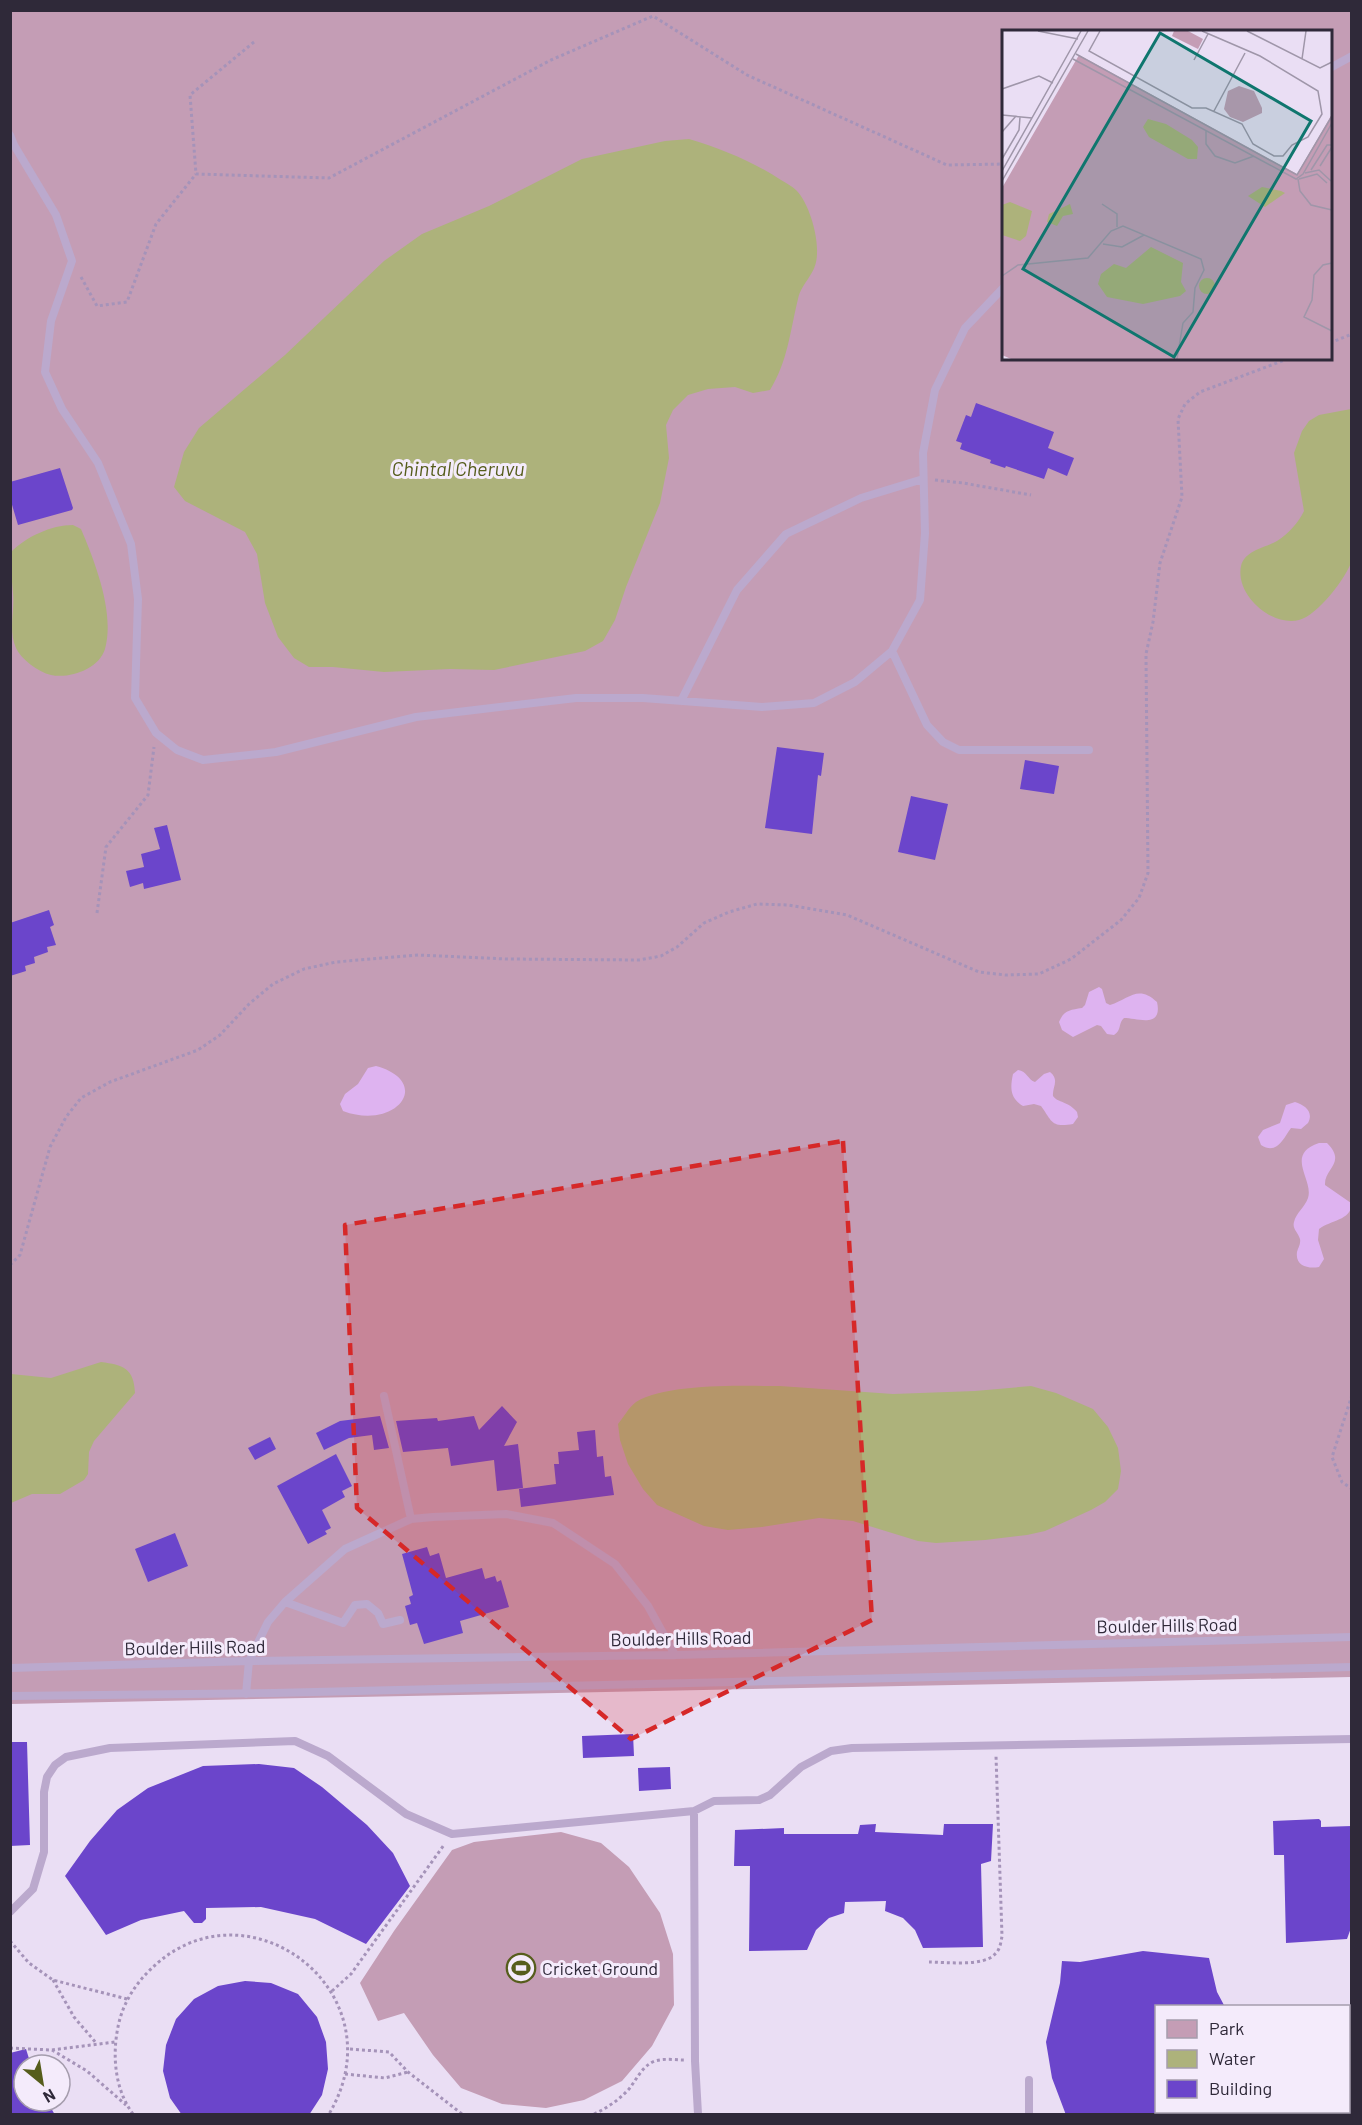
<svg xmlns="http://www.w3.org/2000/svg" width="1362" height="2125" viewBox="0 0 1362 2125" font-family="Barlow,sans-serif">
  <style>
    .green { fill: #c49db5; fill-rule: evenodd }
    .sand { fill: #deb3f0 }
    .water { fill: #adb27b }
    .building { fill: #6b45cb }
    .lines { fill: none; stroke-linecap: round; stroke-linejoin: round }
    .path { stroke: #a593b9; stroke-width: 3; stroke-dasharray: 3 3; stroke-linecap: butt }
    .lane { stroke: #bba9cd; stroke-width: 8 }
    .marked { fill: #d62828; fill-opacity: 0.2; stroke: #d62828; stroke-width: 4.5; stroke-dasharray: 12 8; stroke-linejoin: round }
    .labels { text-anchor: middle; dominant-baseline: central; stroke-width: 6; stroke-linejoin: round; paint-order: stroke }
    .street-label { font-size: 18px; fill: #2f2939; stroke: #f4ebfb }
    .poi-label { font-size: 18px; fill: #2f2939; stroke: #f4ebfb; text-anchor: start }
    .water-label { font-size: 20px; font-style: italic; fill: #565d1c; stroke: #f4ebfb }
    .inset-road { fill: none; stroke: #9f96a9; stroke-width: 1.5 }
    .view { fill: #0f766e; fill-opacity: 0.15; stroke: #0f766e; stroke-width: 3 }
    .inset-edge { fill: none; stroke: #2f2939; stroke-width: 3 }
  </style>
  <rect width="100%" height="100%" fill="#eadef4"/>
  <!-- green -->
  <path class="green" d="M10,11H1351V1677L11,1704ZM1004,32H1330V358H1004Z
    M561,1832L601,1843L629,1867L660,1913L673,1954L674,2005L652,2046L622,2081L584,2100L546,2108L502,2104L461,2088L433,2055L404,2013L378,2021L360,1983L394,1931L452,1850L474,1842Z"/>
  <!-- sand -->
  <path class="sand" d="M1099,987L1102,989L1106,1003L1110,1005C1129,999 1138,984 1157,1002C1163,1029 1137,1018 1124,1018C1118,1023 1122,1030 1114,1035L1107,1034L1101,1026L1097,1025L1073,1037L1062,1030L1059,1022C1064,1010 1070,1010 1082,1008L1085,1005L1089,992Z
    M376,1066C434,1082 396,1131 343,1111L340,1104L345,1094L358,1084L368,1068Z
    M1018,1070C1027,1071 1028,1080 1035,1082L1044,1074L1050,1072C1060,1080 1052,1087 1053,1096C1058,1103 1068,1101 1077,1112L1078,1117L1073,1124C1051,1128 1052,1121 1041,1106L1034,1104L1023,1106C1010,1098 1010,1088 1013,1074Z
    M1295,1102C1305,1105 1314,1112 1308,1123L1301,1129L1291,1128C1283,1139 1277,1155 1261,1145L1258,1137L1263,1130L1280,1123L1286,1105Z
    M1319,1143H1327C1347,1163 1324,1168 1325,1185L1351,1203C1353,1220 1331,1220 1319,1229L1318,1240L1324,1259L1319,1267C1308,1269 1295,1266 1297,1252C1298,1248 1301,1244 1300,1239C1298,1232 1292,1229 1294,1222C1296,1213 1305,1207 1308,1198C1314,1179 1284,1155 1319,1143Z"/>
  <!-- water -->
  <path class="water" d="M689,139C722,149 752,161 781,180C786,183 792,186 796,190C809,203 818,235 817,253C817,275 802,281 798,299C790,331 788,361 770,390L753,393L735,387L708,389L688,395L673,410L666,425L669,458L660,503L626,587L615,620L603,641L585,651L494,670L450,669L384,672L333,667H309L294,658L278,637L265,603L257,554L245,532L185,501L174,487L184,452L199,428L285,355L384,261L422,234L489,206L582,159L665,141Z
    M1351,409C1352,446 1352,482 1352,519C1352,531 1355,548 1352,560C1347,577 1317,616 1299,620C1272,627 1235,595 1241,566C1245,550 1265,548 1277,541C1289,533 1298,523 1304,511L1294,453L1302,431L1309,421L1319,415Z
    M73,525L81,529C95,562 115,613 105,649C99,669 70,679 51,675C38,672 21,659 16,648C8,630 15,611 13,593C12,579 10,566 11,552C26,537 51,525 73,525Z
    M101,1362C123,1365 134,1368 135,1393L94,1441L89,1452L88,1474L84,1480L60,1494H32L11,1503V1374L51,1378Z
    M780,1386L893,1394L975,1391L1031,1386L1056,1393L1093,1409L1108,1427L1118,1448L1121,1471L1118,1489L1105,1502L1091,1510L1045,1531L1027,1535L985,1540L936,1543L918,1541L853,1521L819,1518L762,1527L728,1530L704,1526L657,1505L643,1489L628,1464L620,1440L618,1424C623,1418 629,1407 636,1402C668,1383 742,1386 780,1386Z"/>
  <!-- building -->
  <path class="building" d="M976,403L1054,432L1048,448L1074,458L1067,476L1048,468L1044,479L1006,466L1005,468L990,463L991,460L960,449L962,443L956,441L966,415L971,417Z
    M60,468L73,508L72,510L18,525L10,498V482Z
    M777,747L824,753L821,776L818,775L812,834L765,828Z
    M1025,760L1059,766L1054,794L1020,789Z
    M911,796L948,804L935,860L898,852Z
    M167,825L181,880L144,889L143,883L130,887L126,871L144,867L141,854L160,849L154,828Z
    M49,910L54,925L50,927L56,945L47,947L48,952L34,957L35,963L25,966L26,971L10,976V923Z
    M502,1406L517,1422L504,1446L518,1444L523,1488L497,1491L494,1460L451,1466L448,1448L403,1452L396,1421L437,1418L438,1421L474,1416L479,1430Z
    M380,1416L389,1448L374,1450L372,1435L349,1438L324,1450L316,1433L340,1421Z
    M595,1430L597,1457L603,1456L605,1477L611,1476L614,1495L521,1507L519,1489L556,1484L554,1464H559L558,1452L579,1450L577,1432Z
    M270,1437L276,1449L255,1460L248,1448Z
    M336,1454L352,1486L342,1491L345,1497L322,1510L331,1528L325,1531L327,1534L308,1544L277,1486Z
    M175,1533L188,1566L148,1582L135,1549Z
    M427,1547L430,1556L439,1553L446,1578L482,1568L485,1579L495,1576L497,1582L501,1580L509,1607L460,1621L463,1633L424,1644L417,1623L410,1625L405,1606L411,1604L409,1597L413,1595L402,1554Z
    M633,1734L634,1756L583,1758L582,1736Z
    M10,1742H27L30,1845L10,1846Z
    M259,1764L294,1768L322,1787L367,1825L393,1853L410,1886L366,1944L315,1919L261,1907L206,1908V1919L202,1923H194L184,1911L141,1920L106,1935L65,1876L90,1841L117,1810L148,1788L203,1766Z
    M670,1767L671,1789L639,1791L638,1768Z
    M1319,1819L1321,1821V1827L1352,1826V1925L1347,1939L1286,1943L1284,1855H1274L1273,1821Z
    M876,1824L875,1832L943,1835L944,1824H993L991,1861L981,1864L983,1947L923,1948L915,1930L903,1918L885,1911L886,1901L845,1902L844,1913L829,1918L816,1930L807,1950L749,1951L750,1866H734L735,1830L784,1828V1834H858L860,1825Z
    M1143,1951L1209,1958L1217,1992L1225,2007H1156V2115H1066L1052,2078L1046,2042L1060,1983L1062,1961L1080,1962Z
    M245,1981L271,1983L298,1994L317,2017L326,2042L328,2069L322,2095L309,2115H182L170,2098L163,2071L166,2045L176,2019L194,1999L218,1986Z
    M26,2049L31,2065H24V2101H47L55,2115H10V2053Z"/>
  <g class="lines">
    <!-- path -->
    <path class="path" d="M254,42L190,95L196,174L329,178L551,60L653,16L747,75L947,165L1004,164
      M81,277L97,306L127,302L156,224L196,174
      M1330,343L1352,334
      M935,480L963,483L1031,495
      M97,913L106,847L148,795L154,747
      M10,1265L20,1255L50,1147L66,1117L81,1098L110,1082L198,1050L220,1035L249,1004L273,984L304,969L336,962L418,955L507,959L639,960L661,956L677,947L704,923L729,912L757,904L788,905L847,915L979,972L1005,975L1039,974L1071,959L1121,920L1139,898L1148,873L1146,654L1153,622L1160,563L1182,497L1178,419L1185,404L1200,392L1290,358
      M1352,1395L1332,1457L1342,1482L1352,1489
      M10,1941L29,1963L53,1980L127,1999
      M929,1962C945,1962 984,1967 995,1954C1000,1950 1001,1942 1002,1936L996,1756
      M53,1980L74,2017L97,2044
      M332,1991L351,1974L444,1845
      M10,2048L51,2050L115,2042
      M350,2049L389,2052L408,2072L462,2114
      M52,2050L87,2071L126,2105
      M345,2074L385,2078L408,2072
      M133,2114C115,2090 112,2056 118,2027C122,2006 133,1987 148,1972C243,1873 402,1991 329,2114
      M594,2114C607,2108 619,2100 629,2089C637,2079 642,2066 655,2061C665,2058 675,2060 684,2060"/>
    <!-- lane -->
    <path class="lane" d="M1330,68L1352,56
      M10,135L14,145L56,215L72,261L51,321L45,372L62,409L98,463L131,544L138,599L135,698L156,733L177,750L203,760L276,752L416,717L576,698H643L762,707L814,703L855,682L892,651L920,600L925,533L923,453L935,390L965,328L1004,287
      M892,651L927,725L943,742L959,750H1089
      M681,701L737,590L786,534L861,498L923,479
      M384,1396L411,1519
      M285,1602L343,1623L355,1605L367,1604L378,1613L383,1624L400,1620
      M10,1668L249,1661L675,1655L1352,1637
      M246,1694L249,1661L268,1622L285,1602L345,1549L411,1519L433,1517L506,1514L553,1523L615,1564L648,1606L675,1655
      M10,1696L274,1693L1352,1667
      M694,1811L695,2061L698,2114
      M10,1912L33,1889L44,1852V1792L47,1777L55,1765L66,1757L110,1748L295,1741L328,1756L406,1814L452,1834L694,1811L714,1801L759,1800L770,1795L801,1767L831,1751L852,1748L1352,1739
      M1029,2080V2114"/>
  </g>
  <!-- marked area -->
  <path class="marked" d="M843,1141L872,1620L631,1739L357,1508L345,1225Z"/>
  <!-- icons -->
  <defs>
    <g id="stadium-ring" transform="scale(1.5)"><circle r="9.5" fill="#f4ebfb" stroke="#565d1c" stroke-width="1.5"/><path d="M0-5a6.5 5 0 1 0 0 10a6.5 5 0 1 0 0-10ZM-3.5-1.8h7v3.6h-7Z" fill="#565d1c"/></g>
  </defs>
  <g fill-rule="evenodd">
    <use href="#stadium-ring" x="521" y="1968"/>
  </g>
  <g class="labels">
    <!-- street labels -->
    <g class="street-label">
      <text transform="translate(1167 1625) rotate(-1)">Boulder Hills Road</text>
      <text transform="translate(681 1638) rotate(-1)">Boulder Hills Road</text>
      <text transform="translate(195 1647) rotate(-1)">Boulder Hills Road</text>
    </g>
    <!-- poi labels -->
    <g class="poi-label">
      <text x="542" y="1968">Cricket Ground</text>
    </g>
    <!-- water labels -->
    <g class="water-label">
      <text x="458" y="468">Chintal Cheruvu</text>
    </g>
  </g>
  <!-- overview -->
  <g transform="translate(1002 30)">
    <rect width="330" height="330" fill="#eadef4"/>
    <path d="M172,1H186L201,9L196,19L170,6ZM77,25L295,144L330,84V329H9L0,325V158ZM237,56L252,61L260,78V83L241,92L228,87L222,79L226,61Z" fill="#c49db5"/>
    <path d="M146,89L164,94L190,110L196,117L195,129H186L147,107L141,97ZM260,157L279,161L283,163L263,177L246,166ZM8,172L30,181L24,206L18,211L0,205V175ZM68,174L71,184L61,186L55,196L45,192L47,184ZM149,217L181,233L179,252L184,261L178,266L141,274L105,267L96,254L99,244L112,234L124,238ZM197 256a8 8 0 1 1 16 0a8 8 0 1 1-16 0Z" fill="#adb27b"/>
    <path class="inset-road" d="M36,1L76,9M98,1L87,21L190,78H204L240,94L251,114L272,126H281L290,115L306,107L320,84L316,61L258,26L200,1M245,1L318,38L330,32M74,24L295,145L330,86M71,29L294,149L301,144L330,93M300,29L304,1M192,30L206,4M0,59L37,46L51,53M212,81L243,23M0,85L30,88M204,100V114L213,126L233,133L252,126M0,102L14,86M0,129L17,100L18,87M318,136L330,117M309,140L325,115H330M0,141L79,1M303,143L317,140L329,151M296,149L298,161L309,175L330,180M297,149L315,144L325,153M0,151L86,1M100,174L115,184V197M101,214L120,217L142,205M330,233L321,235L312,245L310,270L302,287L330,301M0,246L16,235L86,228L109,201L121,196L199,229L202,240L193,258L191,282L181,293L175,329"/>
    <path class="view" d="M158,3L309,91L172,327L21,239Z"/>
    <rect width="330" height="330" class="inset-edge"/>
  </g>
  <!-- border -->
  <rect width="1362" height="2125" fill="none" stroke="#2f2939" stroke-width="24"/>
  <!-- legend -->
  <rect x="1155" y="2005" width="195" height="108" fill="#f4ebfb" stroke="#a59dad" stroke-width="1.5"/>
  <rect x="1167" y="2020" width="30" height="18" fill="#c49db5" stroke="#a59dad" stroke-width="1.5"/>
  <text x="1209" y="2035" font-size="18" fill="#2f2939">Park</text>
  <rect x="1167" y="2050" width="30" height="18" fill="#adb27b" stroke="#a59dad" stroke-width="1.5"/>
  <text x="1209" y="2065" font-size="18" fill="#2f2939">Water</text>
  <rect x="1167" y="2080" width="30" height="18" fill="#6b45cb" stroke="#a59dad" stroke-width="1.5"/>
  <text x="1209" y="2095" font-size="18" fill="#2f2939">Building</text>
  <!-- north arrow -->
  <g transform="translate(42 2083) rotate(150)"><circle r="28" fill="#f4ebfb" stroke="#a59dad" stroke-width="1.5"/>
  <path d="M0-4.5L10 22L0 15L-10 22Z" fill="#565d1c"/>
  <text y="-9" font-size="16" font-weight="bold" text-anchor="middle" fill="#2f2939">N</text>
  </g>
</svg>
